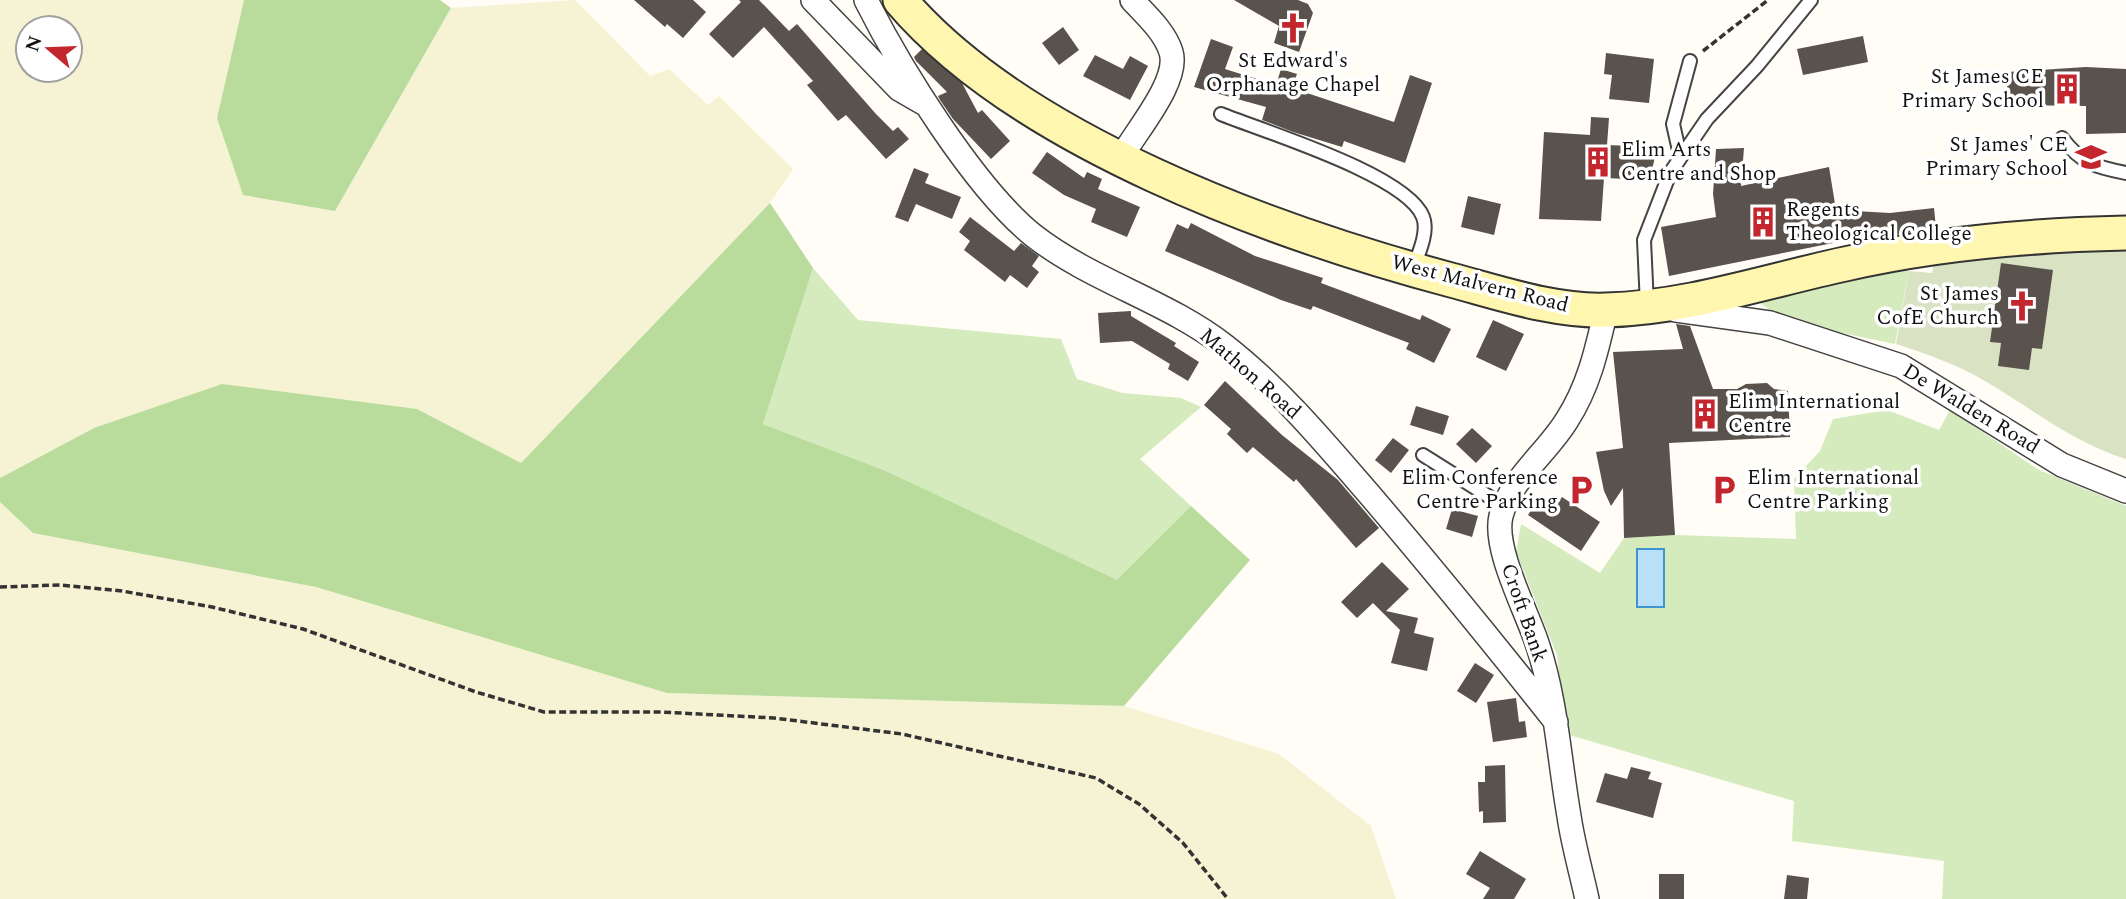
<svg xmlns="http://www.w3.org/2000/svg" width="2126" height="899" viewBox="0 0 2126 899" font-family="Spectral,serif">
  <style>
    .farmland { fill: #f6f3d4; fill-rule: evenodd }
    .green { fill: #d5ebbd }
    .forest { fill: #b9dc9c }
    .cemetery { fill: #d9e3c4 }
    .water { fill: #b9e0f7; stroke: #3f96cf; stroke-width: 2 }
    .building { fill: #5a524d }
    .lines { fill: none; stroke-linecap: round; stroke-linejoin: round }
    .service-casing { stroke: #444; stroke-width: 16 }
    .minor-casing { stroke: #444; stroke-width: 26 }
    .secondary-casing { stroke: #333; stroke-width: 37 }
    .path { stroke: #333; stroke-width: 3.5; stroke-dasharray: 7 3.5; stroke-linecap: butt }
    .service { stroke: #fff; stroke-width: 12 }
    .minor { stroke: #fff; stroke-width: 23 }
    .secondary { stroke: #fff6b0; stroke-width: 33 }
    .labels { text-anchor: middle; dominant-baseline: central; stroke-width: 7; stroke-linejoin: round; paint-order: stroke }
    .poi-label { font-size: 21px; fill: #111; stroke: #fff; text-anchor: end }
    .street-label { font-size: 21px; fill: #111; stroke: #fff }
  </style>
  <rect width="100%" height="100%" fill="#fffdf5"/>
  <!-- farmland -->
  <path class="farmland" d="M0,0H244L217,118L335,211L451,8L575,0L650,76L669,69L708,105L719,96L793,169L770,203L521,463L417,409L94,428L0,478ZM28,28H70V70H28Z
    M0,502L33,533L316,587L667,693L1124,706L1279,754L1371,826L1396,899H0Z"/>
  <!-- green -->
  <path class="green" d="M1885,266L1909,271L1895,344C1865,337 1777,324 1759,301Z
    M813,268L858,320L1061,339L1077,379L1123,393L1181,398L1201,407L1140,459L1191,506L1117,581L886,471L763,424Z
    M1887,410L1939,430L1950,410L2039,470L2126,506V899H1942L1944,861L1792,841L1794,801L1566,734L1557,655L1516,552L1521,524L1600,573L1624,538L1675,535L1796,539L1794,479L1820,451L1833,419Z"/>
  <!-- forest -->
  <path class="forest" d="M244,0H440L451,8L335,211L243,195L217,118Z
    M770,203L813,268L763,424L886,471L1117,580L1191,506L1250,560L1124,706L667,693L316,587L33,533L0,502V478L94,428L222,384L417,409L521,463Z"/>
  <!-- cemetery -->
  <path class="cemetery" d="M2126,245V459C2074,443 2031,408 1985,381C1957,364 1926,354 1896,344L1909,271L1932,273L1935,257Z"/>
  <!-- water -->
  <path class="water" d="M1637,549H1664V607H1637Z"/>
  <!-- building -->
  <path class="building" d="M634,0H693L706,12L683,38L667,24L665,27Z
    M739,0H759L789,31L797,24L876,114L893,131L898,127L909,139L886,159L846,115L838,121L807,85L813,81L764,27L733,58L709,34L741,2Z
    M1234,0H1298L1308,4L1313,13L1299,52L1274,43L1279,26Z
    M1063,27L1079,50L1059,65L1042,43Z
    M1863,36L1868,62L1803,75L1797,49Z
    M1211,39L1233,47L1225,69L1276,85L1281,69L1297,74L1292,88L1394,122L1410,75L1432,83L1405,163L1344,141L1342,147L1293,132L1262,120L1266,107L1194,87Z
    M922,49L962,83L978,113L982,110L1010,141L991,159L953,119L940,100L938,96L947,92L916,61L914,57Z
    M1606,53L1654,59L1649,103L1609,99L1612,75L1604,74Z
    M1095,55L1123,69L1130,56L1148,66L1130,100L1083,76Z
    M2086,67L2126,69V133L2086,134V106L2006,105L2008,72Z
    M1591,117L1609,118L1607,145L1657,147L1650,180L1604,178L1601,221L1539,219L1544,132L1590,135Z
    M1744,148L1741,186L1829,167L1836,210L1890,213L1934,208L1936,228L1862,241L1848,240L1669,276L1661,227L1716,217L1713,194L1716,149Z
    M1047,152L1084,178L1087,172L1102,179L1098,189L1140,207L1127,237L1091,222L1096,209L1064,195L1032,173Z
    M914,168L929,174L925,183L961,197L952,219L916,204L908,222L895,217Z
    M1468,196L1501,204L1494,235L1461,227Z
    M970,217L1014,251L1021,243L1039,256L1032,266L1039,272L1027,288L1010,275L1005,282L964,250L970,241L959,232Z
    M1191,223L1255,256L1323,278L1321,283L1420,320L1422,315L1451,329L1434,363L1406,349L1409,343L1313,306L1311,310L1281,300L1165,251L1177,224L1188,229Z
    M2001,263L2053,270L2042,349L2032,348L2029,370L1998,366L2001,343L1990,342Z
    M1131,311V316L1176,343L1174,346L1199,362L1188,381L1168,369L1170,364L1132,341L1100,343L1098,313Z
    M1493,320L1524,334L1506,371L1476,357Z
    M1676,324L1690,326L1713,389H1737L1746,384L1767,383L1774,389L1788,391L1790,437L1669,443L1675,535L1624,538L1623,488L1611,506L1604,491L1596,452L1623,448L1613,352L1683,349Z
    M1225,381L1282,435L1338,480L1379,528L1356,548L1296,479L1294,482L1253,447L1247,453L1227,434L1231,429L1204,405Z
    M1416,406L1449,416L1443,435L1410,425Z
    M1472,428L1492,446L1476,463L1456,444Z
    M1393,438L1409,450L1391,473L1375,460Z
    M1562,497L1600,522L1581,551L1528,515L1538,499L1553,509Z
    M1452,509L1478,516L1472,537L1446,529Z
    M1382,562L1409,589L1386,611L1418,618L1414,633L1434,638L1427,671L1391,663L1400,630L1373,603L1357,618L1341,602Z
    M1475,663L1494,675L1476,703L1457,691Z
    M1516,698L1519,722L1525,721L1527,737L1493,742L1487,702Z
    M1505,765L1506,822L1483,823V811L1479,812L1478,782H1485V766Z
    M1631,767L1651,772L1648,779L1662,783L1653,818L1596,802L1605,773L1627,779Z
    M1480,851L1526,879L1514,899H1483L1490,888L1466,874Z
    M1659,874H1684V899H1659Z
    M1787,875L1809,878L1807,899H1784Z"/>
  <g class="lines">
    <!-- service casing -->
    <g class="service-casing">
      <path id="service" d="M1221,114C1265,132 1407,175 1423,217C1429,232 1418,255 1413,269
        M2062,138C2081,163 2095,167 2126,173
        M1680,155L1673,124L1690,61
        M1647,305L1644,240L1670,173L1707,119L1757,66L1811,0
        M1423,455L1504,506"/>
    </g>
    <!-- minor casing -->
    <g class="minor-casing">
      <path id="minor" d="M813,0L899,89L925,104
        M866,0C900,68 975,189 1034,236C1092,281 1167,301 1225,346C1280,389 1324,442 1369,494C1433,569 1495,645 1556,722
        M1121,158C1135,132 1180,81 1171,52C1165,32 1146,15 1132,0
        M1676,310L1770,323L1901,366L2062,465L2126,491
        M1587,899C1581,871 1573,844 1569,816C1559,758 1556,699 1537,643C1526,610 1493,548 1501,516C1511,478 1547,453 1567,420C1589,386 1597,349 1606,310"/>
    </g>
    <!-- secondary casing -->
    <g class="secondary-casing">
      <path id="secondary" d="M900,0C1020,141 1275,233 1451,280C1500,293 1555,312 1606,310C1687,308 1766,281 1845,264C1937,243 2032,235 2126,233"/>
    </g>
    <!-- path -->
    <path class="path" d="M1703,51L1768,0
      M0,587L60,585L122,591L212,607L303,629L476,692L544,712H661L774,718L902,734L1096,778L1139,804L1183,843L1228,899"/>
    <!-- service -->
    <use href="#service" class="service"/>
    <!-- minor -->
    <use href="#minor" class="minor"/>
    <!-- secondary -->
    <use href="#secondary" class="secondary"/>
  </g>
  <!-- icons -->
  <defs>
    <g id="church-bare" transform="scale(2.415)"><path d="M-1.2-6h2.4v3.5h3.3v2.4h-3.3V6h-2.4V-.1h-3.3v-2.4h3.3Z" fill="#c4262e" stroke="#fff" stroke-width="2.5" paint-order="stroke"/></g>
    <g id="building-bare" transform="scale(2.415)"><path d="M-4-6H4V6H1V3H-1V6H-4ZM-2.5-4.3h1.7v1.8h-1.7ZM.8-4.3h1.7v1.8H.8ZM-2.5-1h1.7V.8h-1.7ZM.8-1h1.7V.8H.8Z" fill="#c4262e" stroke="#fff" stroke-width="2.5" paint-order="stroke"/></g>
    <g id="school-bare" transform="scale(2.415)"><path d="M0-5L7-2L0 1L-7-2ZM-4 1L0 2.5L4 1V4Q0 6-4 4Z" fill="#c4262e" stroke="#fff" stroke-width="2.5" paint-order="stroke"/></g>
    <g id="parking-bare" transform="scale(2.415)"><path d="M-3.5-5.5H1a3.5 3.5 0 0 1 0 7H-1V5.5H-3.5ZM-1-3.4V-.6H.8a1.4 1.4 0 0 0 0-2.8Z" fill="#c4262e" stroke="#fff" stroke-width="2.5" paint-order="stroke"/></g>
  </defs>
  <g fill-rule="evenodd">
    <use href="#church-bare" x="1293" y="28"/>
    <use href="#building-bare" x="2067" y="89"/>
    <use href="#school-bare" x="2091" y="157"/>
    <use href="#building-bare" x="1598" y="162"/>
    <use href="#building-bare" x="1763" y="222"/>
    <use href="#church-bare" x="2022" y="306"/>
    <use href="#building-bare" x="1705" y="414"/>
    <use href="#parking-bare" x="1581" y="490"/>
    <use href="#parking-bare" x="1724" y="490"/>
  </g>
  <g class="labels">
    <!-- poi labels -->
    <g class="poi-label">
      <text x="1293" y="61" text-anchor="middle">St Edward's<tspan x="1293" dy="24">Orphanage Chapel</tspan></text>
      <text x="2044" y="77">St James CE<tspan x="2044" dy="24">Primary School</tspan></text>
      <text x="2068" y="145">St James' CE<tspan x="2068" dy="24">Primary School</tspan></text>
      <text x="1621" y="150" text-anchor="start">Elim Arts<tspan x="1621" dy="24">Centre and Shop</tspan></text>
      <text x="1786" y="210" text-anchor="start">Regents<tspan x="1786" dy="24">Theological College</tspan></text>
      <text x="1999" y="294">St James<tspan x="1999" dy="24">CofE Church</tspan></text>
      <text x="1728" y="402" text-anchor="start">Elim International<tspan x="1728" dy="24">Centre</tspan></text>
      <text x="1558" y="478">Elim Conference<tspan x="1558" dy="24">Centre Parking</tspan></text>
      <text x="1747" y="478" text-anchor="start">Elim International<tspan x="1747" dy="24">Centre Parking</tspan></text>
    </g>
    <!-- street labels -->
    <g class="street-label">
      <text transform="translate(1480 284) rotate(14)">West Malvern Road</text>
      <text transform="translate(1250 374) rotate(41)">Mathon Road</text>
      <text transform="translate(1971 409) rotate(31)">De Walden Road</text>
      <text transform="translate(1524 613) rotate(71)">Croft Bank</text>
    </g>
  </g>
  <!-- north arrow -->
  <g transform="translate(49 49) rotate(289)"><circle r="33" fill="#ffffff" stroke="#a0a0a0" stroke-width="2"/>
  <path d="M0-5L12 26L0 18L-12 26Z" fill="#c4262e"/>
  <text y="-10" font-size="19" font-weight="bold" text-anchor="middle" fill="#111111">N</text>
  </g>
</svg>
